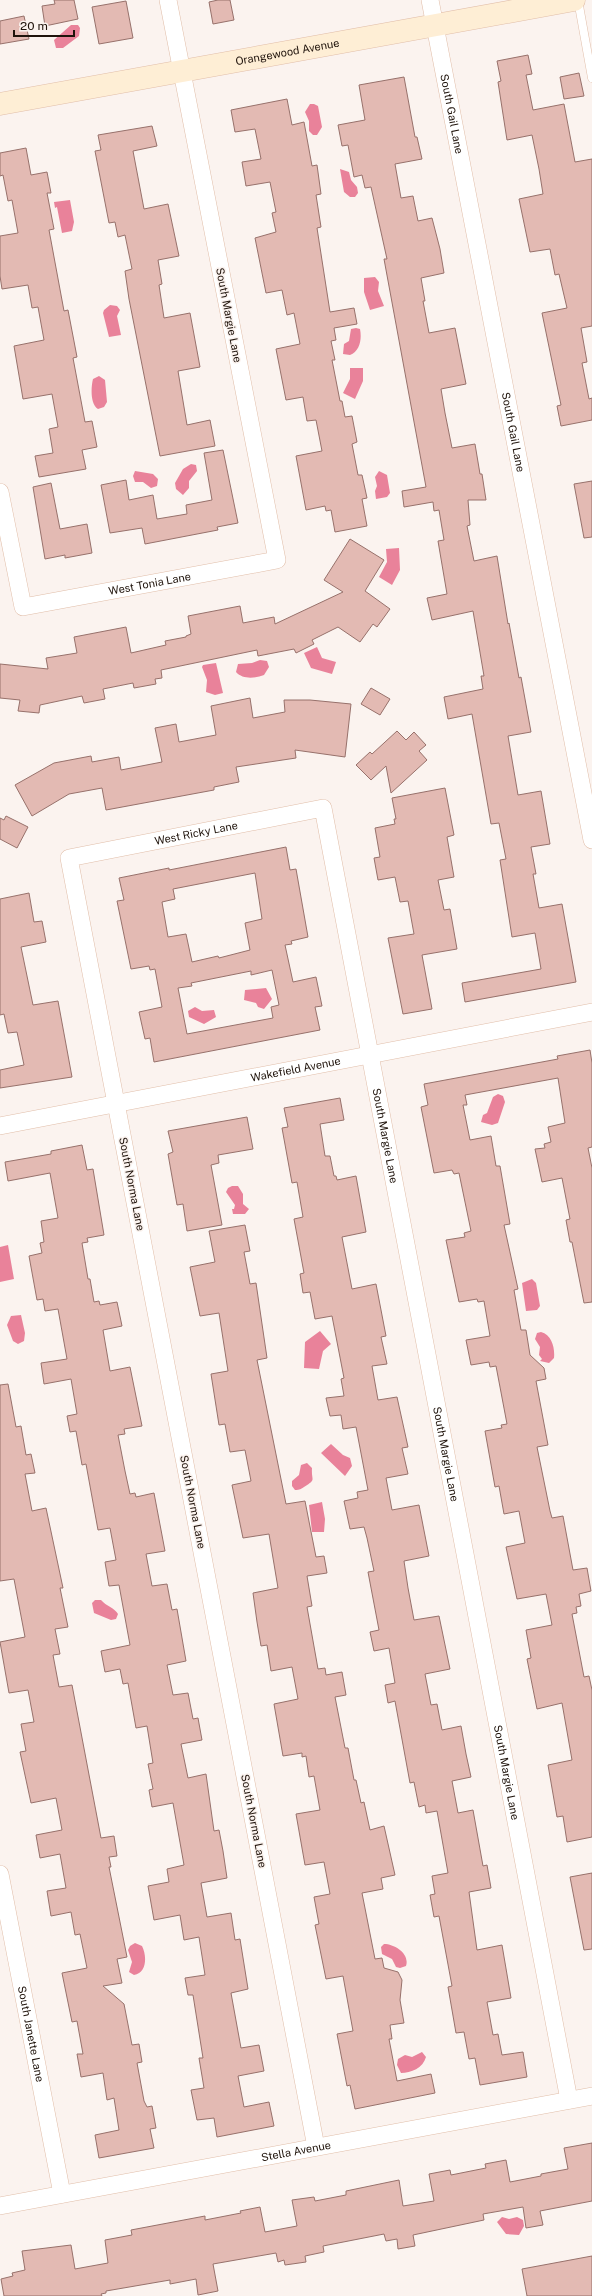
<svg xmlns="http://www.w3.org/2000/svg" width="592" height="2296" viewBox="0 0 592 2296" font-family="'Public Sans',sans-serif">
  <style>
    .water { fill: #e9829a }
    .building { fill: #e3bab3; stroke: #97716b; fill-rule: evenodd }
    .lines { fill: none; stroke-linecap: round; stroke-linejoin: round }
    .service-casing { stroke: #e1bea9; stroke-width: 9 }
    .minor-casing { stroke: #e1bea9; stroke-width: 18 }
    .secondary-casing { stroke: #e1bea9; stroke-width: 23 }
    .service { stroke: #fff; stroke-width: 8 }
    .minor { stroke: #fff; stroke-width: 17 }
    .secondary { stroke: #feeed5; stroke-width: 22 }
    .labels { text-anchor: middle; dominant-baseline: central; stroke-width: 3; stroke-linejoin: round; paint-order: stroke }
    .street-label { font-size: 11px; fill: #1f130b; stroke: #fbf3ef }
  </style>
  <rect width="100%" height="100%" fill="#fbf3ef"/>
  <!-- water -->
  <path class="water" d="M71,25H78L80,28L79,36L63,48H56L54,40Z
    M310,104H314L318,106L322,127L317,135H313L309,131V121L305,112Z
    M340,169L349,172L351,180L357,187L358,193L355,197H350L344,192Z
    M70,200L74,222L72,231L62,233L57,207L55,208L54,202Z
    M375,277L379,282L378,291L384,306L370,310L364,292V278Z
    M110,305L117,306L120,310L117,316L121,335L109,337L103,313L104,310Z
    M356,328L360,329C362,339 360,351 350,355L343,354L344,344L349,341L351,329Z
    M350,368H363V381L355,399L343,393L350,379Z
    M99,376L105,380L107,402L104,407L98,409C90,404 91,387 93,379Z
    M191,464L196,465L197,471L189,481V488L183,495L176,489L175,483L183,469Z
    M135,471L153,474L158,479L157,486L151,488L143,482H135L133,476Z
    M379,471L387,475L390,493L387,497L376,499L375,491L377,486L375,477Z
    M399,548L400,570L392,585L379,577L387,562L386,549Z
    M317,647L322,658L336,662L332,674L311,668L304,653Z
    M260,660L267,661L269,667L264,675C256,678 243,680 236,672L238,664L252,663Z
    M216,663L223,693L215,695L206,692L207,680L202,667L203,665Z
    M266,988L272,999L264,1009L258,1007L256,1003L244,1000L245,990Z
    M195,1007L202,1011L214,1010L216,1017L204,1024L189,1017L188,1011Z
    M498,1094L503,1096L505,1102L498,1123L492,1125L481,1122L483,1115L487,1113L493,1097Z
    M232,1186H238L243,1194V1204L249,1209L245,1214H233L232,1209H234L235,1205L226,1192L228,1188Z
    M8,1245L14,1279L0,1282V1247Z
    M532,1279L536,1283L540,1306L537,1310L526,1311L522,1283Z
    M21,1315L25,1333L24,1341L18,1344L13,1341L7,1325L11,1316Z
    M320,1331L331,1344L323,1351L319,1369L304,1368L305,1342Z
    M541,1332C552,1335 555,1348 554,1358L549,1363L540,1361L542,1359L539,1355L540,1347L535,1339L537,1333Z
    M331,1444L343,1455L350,1458L352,1466L345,1476L321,1453Z
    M307,1463L312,1468C311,1481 317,1479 304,1487C301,1489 300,1490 295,1490L292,1486V1481L299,1475L301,1465Z
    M322,1502L325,1519L324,1532H312L309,1505Z
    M95,1600H101C106,1606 115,1608 118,1614L116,1619L111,1620L94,1613L92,1603Z
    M135,1943L142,1946C147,1956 147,1973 134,1975L129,1972L132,1962L128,1950L130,1946Z
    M384,1944C395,1944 410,1954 406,1966L400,1968L396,1967L392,1959L382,1954L381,1947Z
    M422,2052L426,2057C423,2068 411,2073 401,2073L397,2065L398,2059L405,2055L412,2057Z
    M502,2217L509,2219L517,2217L523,2220L524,2226L519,2235L506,2234L497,2222Z"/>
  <!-- building -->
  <path class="building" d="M54,0H74L78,19L45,26L42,6L55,4Z
    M218,0H230L234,20L213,24L209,2Z
    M126,1L133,38L99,44L92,7Z
    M24,16L29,39L0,44V21Z
    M528,55L532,74L526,75L533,110L564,104L575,162L592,159V326L581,328L587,362L582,363L589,399L592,398V420L561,426L557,406L561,405L542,313L567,308L559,274L555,275L550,249L530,252L519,199L543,194L539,169L532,135L507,140L498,82L501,81L497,61Z
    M579,73L584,96L564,99L560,77Z
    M404,77L415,137H417L422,159L395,164L401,198L413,196L418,221L432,218L440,249L444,273L421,278L425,301H423L429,333L455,328L466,384L441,389L445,413L452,448L475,444L480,474H482L486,500H468L470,525L467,526L474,561L497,556L508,624L509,623L519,678L521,677L531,732L508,736L518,795L541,791L550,844L531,847L536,874H533L539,908L562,904L576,982L465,1002L462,983L541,969L535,933L512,937L500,860L506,859L499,823L491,824L472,714L448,719L444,697L483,689L481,676H484L473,611L432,620L427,598L447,594L438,541L444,540L439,510L434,511L433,502L404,507L402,491L426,487L384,259H387L371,187L365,188L362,175L354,177L348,145L342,146L338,125L365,120L359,85Z
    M287,99L292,125L304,122L312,166L317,165L321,194L316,195L321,227L317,228L330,312L354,308L357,324L334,328L336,340L331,341L335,360H332L340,401H342L345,417L352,416L357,442L352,444L358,475H362L367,498L362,499L367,526L335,532L331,510L326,511L325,506L306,510L296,456L322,451L316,420L307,421L303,397L286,400L276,349L300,344L294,313L287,315L282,290L266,293L255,238L276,232L272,213L276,212L270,182L246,186L242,162L261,159L255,129L235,132L231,110Z
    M152,126L157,146L133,151L144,209L168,204L179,256L158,260L162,284L159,285L164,318L190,313L200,367L178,371L187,425L210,420L215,446L160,456L129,299L125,271L132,269L125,235L118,237L115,222L109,223L95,151L101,150L98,135Z
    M26,148L31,175L47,172L51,193H47L54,229L49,230L64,311L68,310L77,357L73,358L85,422L92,421L97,447L82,450L86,469L39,477L35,456L53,453L49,429L58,427L52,394L23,399L14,346L44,340L38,307L32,308L28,285L2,289L0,276V236L18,233L12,200L8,201L3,175L0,176V153Z
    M223,450L238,523L217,527L218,530L145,544L142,528L110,533L101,485L126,480L129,500L153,495L157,519L187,514L186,505L212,500L204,453Z
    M592,481V537L584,538L574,484Z
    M51,483L60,529L87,524L92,553L65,558V555L45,559L33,487Z
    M350,539L384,560L365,591L390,609L377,627L373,624L360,642L338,627L312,640L314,644L296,653L294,649L258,656L257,650L161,670L162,678L155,679L156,684L134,688L133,683L103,689L105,699L84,703L82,696L40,705L39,713L18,711L20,700L0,698V664L48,669L46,658L77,653L74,637L126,627L131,653L166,645L165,641L186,637V636L191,634L188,616L240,606L243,623L274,617L275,624L343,592L324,580Z
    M371,688L390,699L380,715L361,704Z
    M250,698L253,718L285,712L284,700H310L351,704L345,757L295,750L296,758L236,767L239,782L214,787V790L106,810L102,788L69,794L32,816L15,785L54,763L91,756L92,762L119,757L121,770L162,762L155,728L176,724L179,742L216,735L211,706Z
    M397,731L406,740L414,732L426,745L419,751L427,760L391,793L386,766L371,780L356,765L370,752L372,754Z
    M445,788L454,835L447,837L454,877L438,880L444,910L450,909L457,949L422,955L432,1009L403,1014L388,938L414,934L408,901L400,902L395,877L378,880L374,858L380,857L375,828L395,824L394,819H396L392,798Z
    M6,816L28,827L17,848L0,839V818L4,820Z
    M286,847L290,870L296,869L308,937L291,941L292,944L285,945L293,982L316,977L322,1006L315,1007L320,1030L154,1062L150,1038L145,1039L139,1012L162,1007L155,969L150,970L149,966L131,969L117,901L124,900L119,878L169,868V870ZM255,873L262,919L245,923L250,950L219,958L218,956L192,962L186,934L168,937L162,902L175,899L173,889ZM272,970L279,1005L271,1007L273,1018L187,1034L178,988L192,986L191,983L251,971V975Z
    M29,893L34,922L42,921L46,942L21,947L33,1005L58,1001L72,1077L0,1088V1070L24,1065L17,1032L8,1033L4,1014L0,1015V899Z
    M590,1050L592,1063V1147L588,1148L592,1168V1302L584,1303L572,1242H570L566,1220L570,1219L562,1178L542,1182L535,1149L545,1148L544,1144L551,1142L548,1127L565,1123L558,1078L465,1095L467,1105H463L470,1140L491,1136L496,1166H500L510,1224L504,1225L518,1289L514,1290L521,1330H526L530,1355L544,1368L546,1379L536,1381L548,1445L537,1447L550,1511L552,1518L563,1516L573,1570L587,1568L591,1591L579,1594L581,1606L576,1607L577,1613L572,1614L584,1677L589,1676L592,1690V1837L567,1842L563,1816L557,1817L548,1765L572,1760L562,1703L537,1709L527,1659L531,1658L526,1630L552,1625L546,1594L517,1599L506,1547L525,1543L519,1511L504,1514L499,1486L495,1487L485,1431L502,1428L501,1425L507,1424L500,1387L496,1366L490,1367L489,1362L471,1365L466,1340L490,1336L484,1301L478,1302L477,1299L459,1302L446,1240L465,1237L464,1233L471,1231L459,1173L454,1174L452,1170L434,1173L421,1107L428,1105L424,1084L558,1059L557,1056Z
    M340,1098L344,1120L320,1124L325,1156H330L334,1176H336L337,1180L356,1176L366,1232L342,1237L352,1289L376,1284L386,1336L381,1337L387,1364L372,1366L378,1400L397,1397L408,1447L402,1448L408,1474L386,1478L392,1510L419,1505L429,1556L404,1561L408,1588L414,1620L439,1616L450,1669L425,1674L431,1705L437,1704L442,1730L461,1726L466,1754L471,1777L452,1781L458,1813L473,1810L483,1866L487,1865L491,1888L469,1892L477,1950L502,1945L511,1998L487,2002L493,2035L498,2034L502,2055L523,2052L527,2077L480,2085L475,2058L469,2059L464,2032L456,2033L448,1987L452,1986L439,1916L434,1917L430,1895L435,1894L432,1876L448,1873L437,1811L426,1813L425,1805L419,1807L414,1782L410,1783L395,1701L388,1703L385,1685L395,1683L389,1648L374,1651L370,1632L379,1630L368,1572L374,1571L367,1538L364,1527L350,1529L344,1501L358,1498L357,1492L368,1490L356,1427L343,1429L341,1415L330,1416L326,1398L344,1396L341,1379L344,1378L332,1316L315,1319L310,1292L303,1293L300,1274L304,1273L294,1219L303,1217L297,1182L292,1183L282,1128L288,1127L284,1108Z
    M247,1117L253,1149L218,1155L219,1163L211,1165L222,1225L187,1231L183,1204L177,1205L168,1154L173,1152L168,1131Z
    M82,1145L87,1170L93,1169L104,1235L87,1238L88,1242L82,1243L88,1279H90L94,1302L99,1301L100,1305L117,1302L122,1326L103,1330L110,1371L130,1367L142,1426L124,1429L125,1434L118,1435L125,1471L130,1494L135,1493L136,1497L154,1493L165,1551L146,1554L152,1586L167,1584L172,1610L177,1609L186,1661L167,1665L173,1695L188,1693L193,1719L198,1718L202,1740L181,1744L188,1778L206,1774L214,1831L219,1830L223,1851L227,1878L201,1883L207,1917L231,1913L235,1940L240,1939L248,1989L231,1993L241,2048L259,2045L264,2071L238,2076L244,2107L269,2102L274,2126L217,2137L214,2118L197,2120L191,2090L204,2088L199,2058H203L193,1995H188L185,1978L205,1975L199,1937L184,1940L180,1915L154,1920L148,1886L169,1882L167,1869L184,1865L173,1803L152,1807L149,1790L153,1789L148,1764L153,1763L147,1726L136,1728L128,1683L123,1684L120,1669L105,1672L101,1651L130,1645L119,1585L109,1586L105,1562L116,1560L110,1528L98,1530L86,1464L82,1465L76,1431L70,1432L67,1416L77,1414L71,1379L44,1384L41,1363L67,1359L58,1309L45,1311L43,1299L37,1300L29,1256L42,1253L40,1243L44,1242L41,1221L58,1218L50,1173L8,1181L5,1162L51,1154V1151Z
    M245,1225L250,1251L244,1252L250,1284L256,1283L267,1358L257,1360L286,1504L305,1501L316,1557L324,1556L327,1573L307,1576L312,1606L307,1607L318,1669L325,1668L326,1675L342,1672L346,1695L335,1697L345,1748H348L354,1780H356L361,1803L364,1802L370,1830L384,1826L395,1875L381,1878L383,1889L362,1893L375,1959L382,1958L384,1968L398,1972L402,1980L400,2000L404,2023L390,2025L392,2039H389L397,2081L431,2074L435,2093L355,2109L350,2085L347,2086L337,2034L353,2031L343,1976L326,1979L315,1925L319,1924L314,1897L330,1894L324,1862L305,1865L296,1814L320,1810L314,1776L309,1777L306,1756L302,1757V1753L283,1756L274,1704L298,1699L292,1667L271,1671L267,1645L261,1646L257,1622L253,1593L278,1588L269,1534L243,1538L232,1485L251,1481L245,1450L230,1452L225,1424L219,1425L211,1374L228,1371L219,1313L200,1316L190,1267L215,1262L209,1231Z
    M8,1384L16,1427L21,1426L26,1455L31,1454L35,1473L25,1474L32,1511L46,1508L63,1588H60L68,1627L55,1629L60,1654L53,1655L59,1687L72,1685L101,1838L114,1836L117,1856L109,1857L111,1867H109L127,1957L117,1959L122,1983L103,1986L124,2004L132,2045L139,2044L142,2062L137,2063L144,2101L147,2107L152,2106L156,2128L150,2129L154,2148L99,2158L95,2135L119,2130L114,2098L107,2100L103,2073L81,2077L77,2054H83L77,2021L72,2022L62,1973L87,1968L80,1934L75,1935L71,1912L51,1916L47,1891L66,1888L60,1854L40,1858L36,1835L62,1830L56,1798L31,1803L20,1752L26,1751L21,1724L34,1722L28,1690L9,1693L0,1642L25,1637L14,1579L0,1581V1385Z
    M592,1873V1949L584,1950L570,1877Z
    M592,2143V2201L540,2211L543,2225L526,2228L523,2207L483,2214L484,2220L413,2235L415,2246L398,2249L397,2239L386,2241L384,2234L323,2246L324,2252L305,2256L306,2262L285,2265L284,2260L278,2262L276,2253L213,2264L218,2291L198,2295L196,2279L170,2284V2280L106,2291V2293L101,2294L102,2296H4L1,2279L13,2276L12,2273L25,2270L22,2251L71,2245L75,2269L108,2263L105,2240L132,2235L131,2230L205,2216V2220L241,2213L240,2211L260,2207L265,2232L297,2226L292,2200L314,2197L315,2201L346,2195V2191L399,2180L403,2206L434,2201L429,2174L450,2170L451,2175L486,2168L485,2164L506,2160L510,2182L541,2176V2174L568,2169L564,2148Z
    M592,2256V2296H527L522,2269Z"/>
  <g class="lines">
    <!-- service casing -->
    <g class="service-casing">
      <path id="service" d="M578,0L592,78"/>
    </g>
    <!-- minor casing -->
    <g class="minor-casing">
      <g id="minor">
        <path id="s1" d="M430,0L592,840"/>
        <path id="s2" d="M0,492L23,607L277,560L168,0"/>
        <path id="s3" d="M0,1126L592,1012"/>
        <path id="s4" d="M0,1874L62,2194"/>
        <path id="s5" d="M316,2147L69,858L323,808L569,2100"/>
        <path id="s6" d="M0,2206L592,2096"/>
      </g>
    </g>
    <!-- secondary casing -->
    <g class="secondary-casing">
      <g id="secondary">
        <path id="s7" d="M0,104L574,0"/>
      </g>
    </g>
    <!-- service -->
    <use href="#service" class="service"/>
    <!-- minor -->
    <use href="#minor" class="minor"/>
    <!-- secondary -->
    <use href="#secondary" class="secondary"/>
  </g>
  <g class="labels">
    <!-- street labels -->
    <g class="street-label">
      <text stroke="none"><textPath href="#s7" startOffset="292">Orangewood Avenue</textPath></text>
      <text stroke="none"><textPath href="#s1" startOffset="116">South Gail Lane</textPath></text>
      <text transform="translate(229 315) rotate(79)">South Margie Lane</text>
      <text stroke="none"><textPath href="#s1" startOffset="440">South Gail Lane</textPath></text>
      <text stroke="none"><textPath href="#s2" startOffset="246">West Tonia Lane</textPath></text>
      <text stroke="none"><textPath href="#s5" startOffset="1442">West Ricky Lane</textPath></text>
      <text stroke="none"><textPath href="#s3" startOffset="301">Wakefield Avenue</textPath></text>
      <text stroke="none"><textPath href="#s5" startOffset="1905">South Margie Lane</textPath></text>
      <text transform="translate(132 1184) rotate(79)">South Norma Lane</text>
      <text stroke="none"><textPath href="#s5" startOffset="2229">South Margie Lane</textPath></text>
      <text transform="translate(193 1502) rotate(79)">South Norma Lane</text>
      <text stroke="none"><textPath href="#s5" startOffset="2553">South Margie Lane</textPath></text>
      <text transform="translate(254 1821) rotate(79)">South Norma Lane</text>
      <text stroke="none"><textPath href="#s4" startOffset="163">South Janette Lane</textPath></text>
      <text stroke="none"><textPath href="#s6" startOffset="301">Stella Avenue</textPath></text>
    </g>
  </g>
  <!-- scale -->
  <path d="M14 30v6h60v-6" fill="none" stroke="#1f130b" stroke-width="2"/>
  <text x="20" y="30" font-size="12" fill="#1f130b" stroke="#fbf3ef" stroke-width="3" paint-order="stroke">20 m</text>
</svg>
